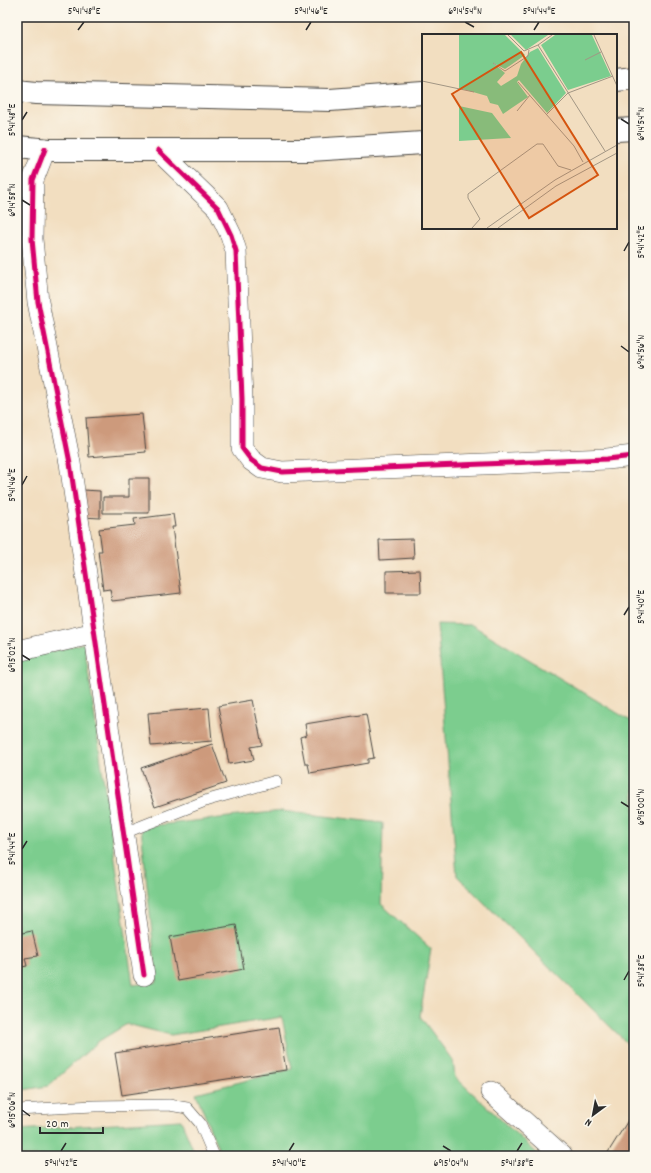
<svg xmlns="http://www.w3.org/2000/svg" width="651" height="1173" viewBox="0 0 651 1173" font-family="Dekko,sans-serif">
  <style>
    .green { fill: #7bcd8e; stroke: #537c5c }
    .building { fill: #cd9a7b }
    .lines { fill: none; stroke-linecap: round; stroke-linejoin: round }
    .lane-casing { stroke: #494641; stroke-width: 12 }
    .street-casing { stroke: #494641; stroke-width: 22 }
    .highway-casing { stroke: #494641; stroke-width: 24 }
    .lane { stroke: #fff; stroke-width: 11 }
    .street { stroke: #fff; stroke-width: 21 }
    .highway { stroke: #fff; stroke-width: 22 }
    .cycleway-casing { stroke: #fbf7ec; stroke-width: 8 }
    .cycleway { stroke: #d6006c; stroke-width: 5 }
    .ticks { fill: none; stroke: #2b2b2b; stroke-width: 1.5 }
    .inset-road { fill: none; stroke: #a29684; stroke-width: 1 }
    .view { fill: #d5540f; fill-opacity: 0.15; stroke: #d5540f; stroke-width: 2 }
    .inset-edge { fill: none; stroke: #2b2b2b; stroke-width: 2 }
    .neatline { fill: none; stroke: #2b2b2b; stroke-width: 1.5 }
    .ticks-label { font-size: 10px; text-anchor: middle; fill: #2b2b2b }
  </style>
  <rect width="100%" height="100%" fill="#fbf7ec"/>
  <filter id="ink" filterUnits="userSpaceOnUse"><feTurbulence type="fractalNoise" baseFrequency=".025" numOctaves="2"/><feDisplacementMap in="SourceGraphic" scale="8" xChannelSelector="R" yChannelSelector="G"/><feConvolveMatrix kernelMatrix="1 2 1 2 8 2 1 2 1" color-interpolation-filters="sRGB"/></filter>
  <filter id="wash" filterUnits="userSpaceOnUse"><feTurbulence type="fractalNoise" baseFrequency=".012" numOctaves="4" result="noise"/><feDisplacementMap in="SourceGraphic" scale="16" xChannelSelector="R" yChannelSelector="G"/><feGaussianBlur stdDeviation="0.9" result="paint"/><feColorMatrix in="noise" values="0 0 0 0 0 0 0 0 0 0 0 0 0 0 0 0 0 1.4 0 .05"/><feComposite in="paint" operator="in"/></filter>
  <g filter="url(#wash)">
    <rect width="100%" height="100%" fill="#f2dec0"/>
    <!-- green -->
    <path class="green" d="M437,624L472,625L634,723V1050L457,876Z
      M84,643L133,985L157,982L141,827L282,811L383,823L381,904L431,949L420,1016L453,1061L455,1077L540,1156H221L196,1093L292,1069L282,1017L171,1035L127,1024L99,1041L48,1086L17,1091V660Z
      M181,1120L196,1156H17V1130Z"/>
    <g id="blocks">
      <!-- building -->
      <path class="building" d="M142,414L146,452L89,457L86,418Z
        M129,478H149V513H103V497H129Z
        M83,490L100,491V518L82,517Z
        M173,514L175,527H172L181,593L112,601L110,589L103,590L98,551H102L99,529L135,525L134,519Z
        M413,539L414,558L380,560L379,540Z
        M420,570L421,593H386V571Z
        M253,700L262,745L251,747L254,760L229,764L218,706Z
        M209,708L212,741L151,746L148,713Z
        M366,714L374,758L368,759V763L310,773L308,764H305L300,737L307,735L305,724Z
        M212,744L226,783L155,807L141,768Z
        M236,925L244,969L178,981L170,937Z
        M32,931L38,956L25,958L27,966L17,968V934Z
        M279,1027L286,1070L122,1095L115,1053Z
        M634,1111V1156H610L607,1154Z"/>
    </g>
  </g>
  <g filter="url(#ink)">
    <use href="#blocks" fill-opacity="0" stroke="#494641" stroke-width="1"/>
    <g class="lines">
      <!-- lane casing -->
      <g class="lane-casing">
        <path id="lane" d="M124,833L208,800L276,781
          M17,1110L94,1106L169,1105L187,1108L200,1123L214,1156"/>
      </g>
      <!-- street casing -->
      <g class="street-casing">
        <path id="street" d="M45,149L33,180L32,239L38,302L70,463L144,975
          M158,150L218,208L231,235L236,251L242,399V448L251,460L262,468L282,472L607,459L634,456
          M17,651L95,633
          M491,1092L562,1156"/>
      </g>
      <!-- highway casing -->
      <g class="highway-casing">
        <path id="highway" d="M616,80L634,78
          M17,91L36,93L330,100L423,93
          M616,130L634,129
          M17,147L50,150H310L423,143"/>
      </g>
      <!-- lane -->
      <use href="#lane" class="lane"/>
      <!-- street -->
      <use href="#street" class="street"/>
      <!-- highway -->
      <use href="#highway" class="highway"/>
      <!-- cycleway casing -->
      <g class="cycleway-casing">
        <path id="cycleway" d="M45,149L33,180L32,239L38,302L70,463L144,975
          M158,150L218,208L231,235L236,251L242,399V448L251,460L262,468L282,472L607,459L634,456"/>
      </g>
      <!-- cycleway -->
      <use href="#cycleway" class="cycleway"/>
    </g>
  </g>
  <!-- ticks -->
  <path class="ticks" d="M465,22L474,27M78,30L84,22M306,30L311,22M534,30L539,22M621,119L629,124M22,120L27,112M22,200L30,205M624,251L629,242M621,346L629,352M22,485L27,476M624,615L629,607M22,655L30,660M621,802L629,807M22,849L27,841M624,980L629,971M22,1110L30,1116M443,1146L451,1151M61,1151L66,1143M289,1151L294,1143M517,1151L522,1143"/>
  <!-- overview -->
  <g transform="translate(422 34)">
    <rect width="195" height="195" fill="#f2dec0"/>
    <path d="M37,1H83L103,21L83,35L71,29L83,39L75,48L79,52L95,42L99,30L108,18L116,14L144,59L125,79L97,46L95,48L106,63L81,80L76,71L68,69L65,62L37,54ZM89,1H126L104,16ZM133,1H170L189,42L146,56L119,11ZM37,72L70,79L89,104L37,107Z" fill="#7bcd8e"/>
    <path class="inset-road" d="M86,1L102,17L116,11M130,1L116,11L183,117M172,1L195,52M163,26L179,18M71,29L83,37L106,22L107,16M0,47L52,58M96,48L152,112L161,128M95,77L108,61M124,81L146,59L191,42M50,194L58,185L46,164V160L115,110H121L136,132L149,136M65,194L133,146L195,111M76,194L134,152L195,119"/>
    <path class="view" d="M99,18L176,141L107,184L30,60Z"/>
    <rect width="195" height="195" class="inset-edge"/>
  </g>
  <!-- margin -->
  <rect width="651" height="1173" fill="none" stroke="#fbf7ec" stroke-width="44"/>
  <!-- north arrow -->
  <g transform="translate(593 1115) rotate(212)" stroke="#fbf7ec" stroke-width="3" paint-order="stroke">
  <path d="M0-3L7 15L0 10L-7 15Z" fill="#2b2b2b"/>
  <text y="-6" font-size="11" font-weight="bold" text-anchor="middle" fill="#2b2b2b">N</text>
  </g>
  <!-- scale -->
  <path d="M40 1127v6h63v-6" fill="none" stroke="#2b2b2b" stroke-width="2"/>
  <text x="46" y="1127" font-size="12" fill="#2b2b2b" stroke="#fbf7ec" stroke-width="3" paint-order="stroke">20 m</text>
  <rect x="22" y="22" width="607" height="1129" class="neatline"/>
  <g class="ticks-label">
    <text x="84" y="14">5°41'48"E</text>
    <text x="311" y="14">5°41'46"E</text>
    <text x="465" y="14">6°14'54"N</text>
    <text x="539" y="14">5°41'44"E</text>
    <text transform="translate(11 120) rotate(-90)" y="4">5°41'48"E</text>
    <text transform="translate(640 124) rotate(-90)" y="4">6°14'54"N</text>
    <text transform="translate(11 200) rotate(-90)" y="4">6°14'58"N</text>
    <text transform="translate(640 242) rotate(-90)" y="4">5°41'42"E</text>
    <text transform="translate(640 352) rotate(-90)" y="4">6°14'56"N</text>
    <text transform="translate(11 485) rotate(-90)" y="4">5°41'46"E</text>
    <text transform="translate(640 607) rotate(-90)" y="4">5°41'40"E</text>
    <text transform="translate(11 655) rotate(-90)" y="4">6°15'02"N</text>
    <text transform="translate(640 807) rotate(-90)" y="4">6°15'00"N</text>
    <text transform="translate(11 849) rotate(-90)" y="4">5°41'44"E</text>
    <text transform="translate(640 971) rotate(-90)" y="4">5°41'38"E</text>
    <text transform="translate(11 1110) rotate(-90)" y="4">6°15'06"N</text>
    <text x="61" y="1166">5°41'42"E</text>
    <text x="289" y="1166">5°41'40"E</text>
    <text x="451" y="1166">6°15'04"N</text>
    <text x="517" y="1166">5°41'38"E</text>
  </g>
</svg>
